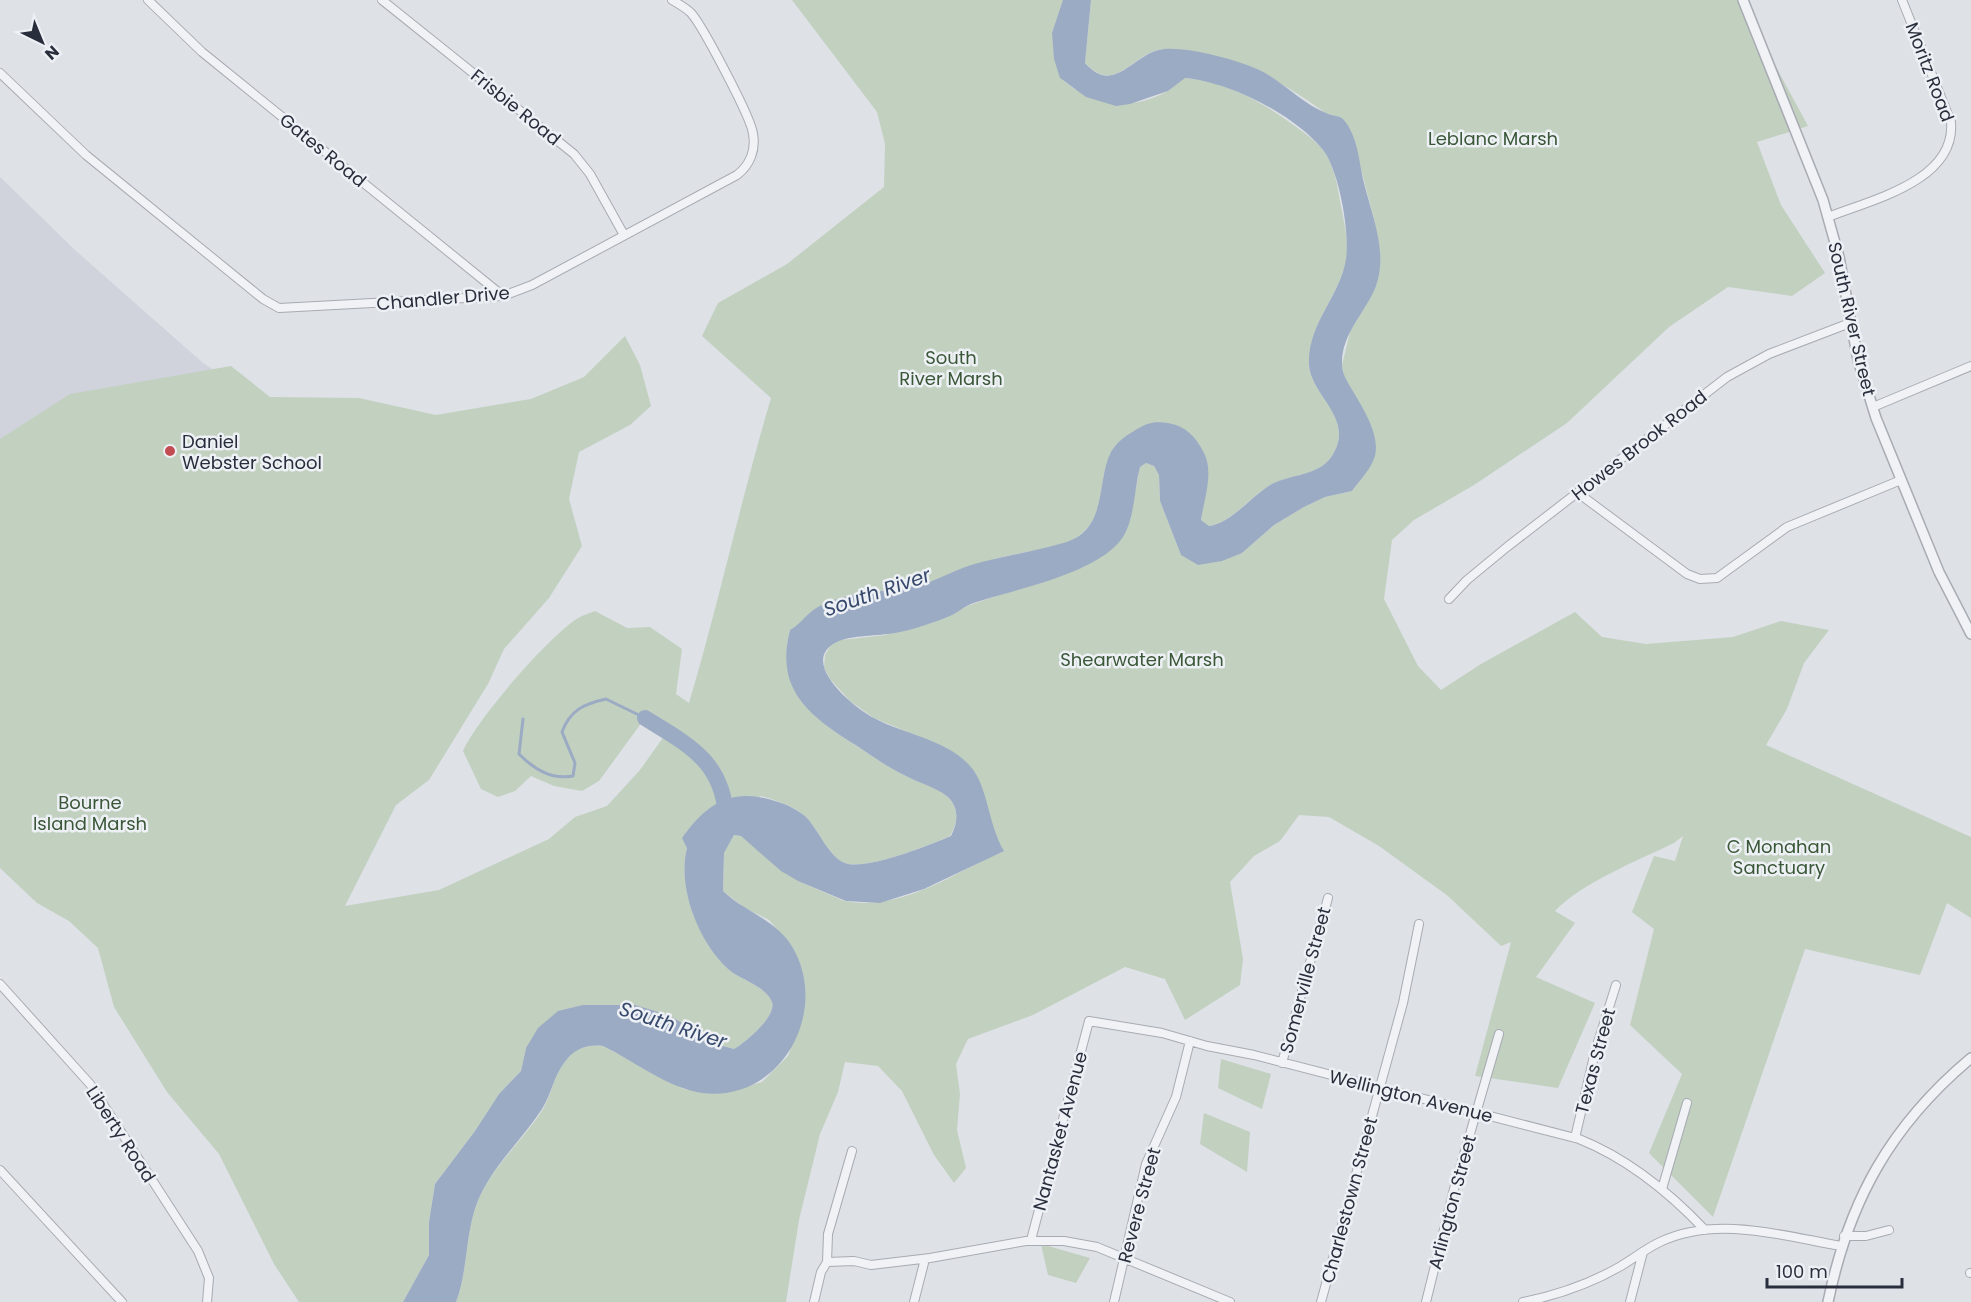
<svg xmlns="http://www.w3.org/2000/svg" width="1971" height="1302" viewBox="0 0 1971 1302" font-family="Poppins,sans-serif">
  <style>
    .built { fill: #d0d3db }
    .green { fill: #c2d0c0 }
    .water { fill: #9cabc4 }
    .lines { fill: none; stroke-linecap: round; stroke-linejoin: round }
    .stream { stroke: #9cabc4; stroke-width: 3 }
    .river { stroke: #9cabc4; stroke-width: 16 }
    .minor-casing { stroke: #a8abb3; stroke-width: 10 }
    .tertiary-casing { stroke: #a8abb3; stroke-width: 12 }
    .minor { stroke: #f0f2f5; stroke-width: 8 }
    .tertiary { stroke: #f0f2f5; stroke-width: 9 }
    .poi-dot { fill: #c24c52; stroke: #edf0f4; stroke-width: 2 }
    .labels { text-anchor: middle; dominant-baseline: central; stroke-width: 5; stroke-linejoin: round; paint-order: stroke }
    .street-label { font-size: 18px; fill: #292e3c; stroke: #edf0f4 }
    .park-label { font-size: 18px; fill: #3a5737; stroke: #edf0f4 }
    .poi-label { font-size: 18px; fill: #292e3c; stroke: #edf0f4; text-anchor: start }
    .water-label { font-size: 20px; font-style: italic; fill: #36496c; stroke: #edf0f4 }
  </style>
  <rect width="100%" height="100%" fill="#dee1e6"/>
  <!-- built -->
  <path class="built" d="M0,177L76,251L203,363L237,385L0,635Z"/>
  <!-- green -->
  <path class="green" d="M792,0H1063L1060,78C1092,105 1128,112 1166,92C1173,88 1177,82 1185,78C1226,82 1259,100 1292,124C1303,132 1315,140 1323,150C1336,167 1338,191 1342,211C1345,227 1349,245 1346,261C1338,297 1309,324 1309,363C1309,397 1355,414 1333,455C1321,476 1291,474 1273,484C1251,494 1233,523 1209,526L1201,520L1208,473L1110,454C1105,480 1103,520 1077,537C1059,549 1020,552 998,558C970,565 945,579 916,586C891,591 864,591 839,599C815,606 810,620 790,630C774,690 816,720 861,749C875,758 889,768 904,775C916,782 940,788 949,798C960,810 957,824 950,836C930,845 865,871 845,863C829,857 819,831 807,818C795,806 777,801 761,796L687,848C677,887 699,941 728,969C740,980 765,985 772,1002C777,1016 745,1043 734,1049L723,1046L691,1027L635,1005L615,1006L526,1048L521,1071L499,1094L475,1131L435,1184L429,1222V1255L403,1302H299L274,1264L219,1154L167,1092L114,1007L98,948L69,921L37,903L0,868V439L70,394L231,366L270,397L359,398L436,415L531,399L584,377L625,336L640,365L651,406L630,425L579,452L569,499L582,546L549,598L504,649L488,684L429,780L396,805L345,906L439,890L549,839L575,817L607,806L640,770L667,732L645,718L599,781L582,791L554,786L531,776L515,791L498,797L481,789L463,751C477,719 548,637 578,618C583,615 590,613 595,611L627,628L650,627L682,649L676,694L689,703C719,602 741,499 771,398L702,336L718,303L787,264L884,187L885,144L877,112Z
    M1091,0H1740L1808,126L1757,142L1781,205L1825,273L1792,296L1728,287L1669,327L1567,423L1474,485L1414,520L1392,540L1384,599L1418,666L1441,690L1481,664L1575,612L1602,637L1646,644L1733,637L1781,621L1829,630L1804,663L1787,709L1766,745L1971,837V918L1947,903L1920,975L1805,949L1713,1217L1649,1153L1682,1074L1630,1025L1654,929L1632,912L1654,856L1675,861L1683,836L1674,843C1639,860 1581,883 1555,911L1575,923L1536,977L1595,1003L1558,1088L1475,1076L1511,942L1501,946L1448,896L1379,846L1329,817L1299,815L1280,841L1254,856L1230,882L1243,959L1240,985L1185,1020L1165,979L1125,967L1033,1015L968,1039L956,1064L960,1094L957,1130L966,1168L954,1183L934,1155L902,1091L878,1066L845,1062L838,1092L820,1134L799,1220L786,1302H456C468,1271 465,1235 477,1203C491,1167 523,1141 543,1109C551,1095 554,1076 564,1063C574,1049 587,1044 603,1046L684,1089L704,1093H721L762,1082L788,1056L800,1023L792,947L769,920L745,908L723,891L724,853L734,835L741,836C760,850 779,871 799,881C807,885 839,899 845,901C901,912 954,873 1003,851L993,834L982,790L920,737L874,718L850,701L830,679L824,667L825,655L831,645L841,640L885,635L932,623L970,605L1083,567L1113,548L1122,538L1130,520L1140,467L1146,463L1154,466L1159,475L1160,501L1181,555L1242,553L1274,525L1304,507L1325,497L1352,491L1371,465L1372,428L1344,376L1342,365L1350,332L1375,287L1379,252L1375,223L1351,131C1298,94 1262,64 1197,54C1186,52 1175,49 1165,49C1133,50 1117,97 1085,63Z
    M1221,1059L1271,1074L1262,1109L1218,1088Z
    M1204,1113L1250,1132L1247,1172L1200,1144Z
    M1041,1244L1090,1258L1076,1283L1048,1275Z"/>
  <!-- water -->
  <path class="water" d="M1063,0H1091L1085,63C1115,97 1133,52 1164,49C1188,47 1235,59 1257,69C1282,80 1301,103 1326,113C1332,116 1338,115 1343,119C1358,135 1359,163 1364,183C1372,216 1388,252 1376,286C1366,312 1341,334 1342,364C1342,375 1349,384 1354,393C1364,410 1380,435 1375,456C1371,469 1360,480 1352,491L1325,497L1304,507L1274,525L1242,553L1222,561L1198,565L1181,555L1160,501L1159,475L1154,466L1146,463L1140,467C1134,490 1135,517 1123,537C1099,574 1011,590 971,604C964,607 958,612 952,615C933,623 915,629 895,633C879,636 851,635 837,642C797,661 854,708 874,718C905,735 952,740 974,771C988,791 989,826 1004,851L924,889L880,903L846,901L798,881L781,871L741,836L734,835L724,853L723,891C746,913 776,919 793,948C830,1013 780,1103 702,1093C668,1088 634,1061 603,1046C587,1044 574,1049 564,1063C554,1076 551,1095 542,1109C522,1140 491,1167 477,1203C465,1235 468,1271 456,1302H403L429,1255V1222L435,1184L475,1131L499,1094L521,1071L526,1048L538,1028L558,1011L583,1005H635L668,1015L723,1046L734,1049C745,1043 777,1016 772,1002C765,985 740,980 728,969C698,941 677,887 687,848L682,838C707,803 732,787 775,801C786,804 799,810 807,818C819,831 829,857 845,863C865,871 930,845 951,836C957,824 960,810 949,798C939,788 916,782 904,775C887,767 872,756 857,746C811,717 774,691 790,630C801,624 807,613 818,607C847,591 883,593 915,586C935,582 952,571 971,565C1001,556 1033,552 1063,543C1109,531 1096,480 1111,452C1117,442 1125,436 1134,431C1147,423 1153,421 1168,423C1186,426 1196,437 1204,453C1214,472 1204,500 1201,520L1209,526C1232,523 1252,495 1272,484C1291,474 1319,476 1332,456C1356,418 1311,397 1309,365C1307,324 1340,297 1346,259C1350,233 1339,170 1323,150C1294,114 1229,82 1185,78L1168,91L1130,104L1116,106L1086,97L1060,78L1054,59L1052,33Z"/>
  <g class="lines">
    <!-- stream -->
    <path class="stream" d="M523,719L519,754C534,769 551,780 573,776L575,763L562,732C570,710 584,704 606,699L645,718"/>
    <!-- river -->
    <path class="river" d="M645,718C687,744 723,761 726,817"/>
    <!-- minor casing -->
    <g class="minor-casing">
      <path id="minor" d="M148,0L202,52L503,296
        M382,0L574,154L590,174L624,235
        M0,73L86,155L263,299L279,308L503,296L532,285L737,175C750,165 756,150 753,134C752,119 702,25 691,13C686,8 679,4 672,0
        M1828,217C1871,200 1956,181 1951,122L1902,0
        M1873,407L1971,366
        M1578,493L1687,574L1700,579L1717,578L1787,527L1901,480
        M1449,599L1467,580L1507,547L1727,377L1769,354L1850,323
        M0,984L90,1084L198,1251L209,1278L207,1302
        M1282,1063L1328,898
        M1575,1138L1595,1052L1616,985
        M0,1170L122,1302
        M1662,1189L1687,1103
        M1844,1236H1866L1889,1230
        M1031,1240L1089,1021L1162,1033L1207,1046L1254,1055L1579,1139C1629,1159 1669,1192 1705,1230
        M827,1262L854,1261L871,1265L930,1258L1026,1241H1064L1097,1247L1230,1302
        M1970,1273H1971
        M814,1302L821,1272L827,1262L828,1234L852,1151
        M914,1302L925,1259
        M1114,1302L1146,1164L1176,1097L1190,1041
        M1321,1302L1403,1003L1419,924
        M1426,1302L1454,1189L1499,1034
        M1523,1302C1558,1295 1590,1284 1621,1266C1634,1258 1647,1248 1660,1242C1717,1215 1783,1236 1841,1246
        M1630,1302L1643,1252"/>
    </g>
    <!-- tertiary casing -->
    <g class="tertiary-casing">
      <path id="tertiary" d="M1743,0L1823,200L1839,257L1858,360L1876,418L1939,572L1971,634
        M1828,1302C1849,1200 1891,1125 1971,1058"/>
    </g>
    <!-- minor -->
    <use href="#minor" class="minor"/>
    <!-- tertiary -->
    <use href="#tertiary" class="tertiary"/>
  </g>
  <!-- markers -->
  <circle class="poi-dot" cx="170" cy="451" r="6"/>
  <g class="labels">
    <!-- street labels -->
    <g class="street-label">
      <text transform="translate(1930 72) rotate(69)">Moritz Road</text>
      <text transform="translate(516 107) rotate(39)">Frisbie Road</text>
      <text transform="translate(323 150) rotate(39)">Gates Road</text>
      <text transform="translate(443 298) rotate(-5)">Chandler Drive</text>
      <text transform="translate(1852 319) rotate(77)">South River Street</text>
      <text transform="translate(1639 445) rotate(-38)">Howes Brook Road</text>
      <text transform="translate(1305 980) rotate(-75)">Somerville Street</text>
      <text transform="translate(1595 1061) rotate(-75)">Texas Street</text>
      <text transform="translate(1411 1096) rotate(14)">Wellington Avenue</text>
      <text transform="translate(1060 1131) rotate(-75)">Nantasket Avenue</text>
      <text transform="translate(121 1134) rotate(57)">Liberty Road</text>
      <text transform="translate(1349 1200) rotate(-75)">Charlestown Street</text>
      <text transform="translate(1452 1202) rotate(-75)">Arlington Street</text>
      <text transform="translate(1139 1205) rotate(-75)">Revere Street</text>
    </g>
    <!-- park labels -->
    <g class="park-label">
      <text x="1493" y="138">Leblanc Marsh</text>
      <text x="951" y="357">South<tspan x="951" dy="21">River Marsh</tspan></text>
      <text x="1142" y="659">Shearwater Marsh</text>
      <text x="90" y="802">Bourne<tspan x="90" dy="21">Island Marsh</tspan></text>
      <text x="1779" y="846">C Monahan<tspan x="1779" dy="21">Sanctuary</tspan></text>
    </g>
    <!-- poi labels -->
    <g class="poi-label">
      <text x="182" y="441">Daniel<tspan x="182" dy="21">Webster School</tspan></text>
    </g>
    <!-- water labels -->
    <g class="water-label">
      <text transform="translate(877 592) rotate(-19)">South River</text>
      <text transform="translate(673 1025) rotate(18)">South River</text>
    </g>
  </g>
  <!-- north arrow -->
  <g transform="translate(42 42) rotate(137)" stroke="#edf0f4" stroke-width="4.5" paint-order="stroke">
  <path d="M0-4.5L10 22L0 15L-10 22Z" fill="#292e3c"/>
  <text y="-9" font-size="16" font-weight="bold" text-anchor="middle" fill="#292e3c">N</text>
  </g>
  <!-- scale -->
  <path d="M1767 1278v9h135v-9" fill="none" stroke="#292e3c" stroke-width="3"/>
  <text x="1776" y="1278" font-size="18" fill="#292e3c" stroke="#edf0f4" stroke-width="4.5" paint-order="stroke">100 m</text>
</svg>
